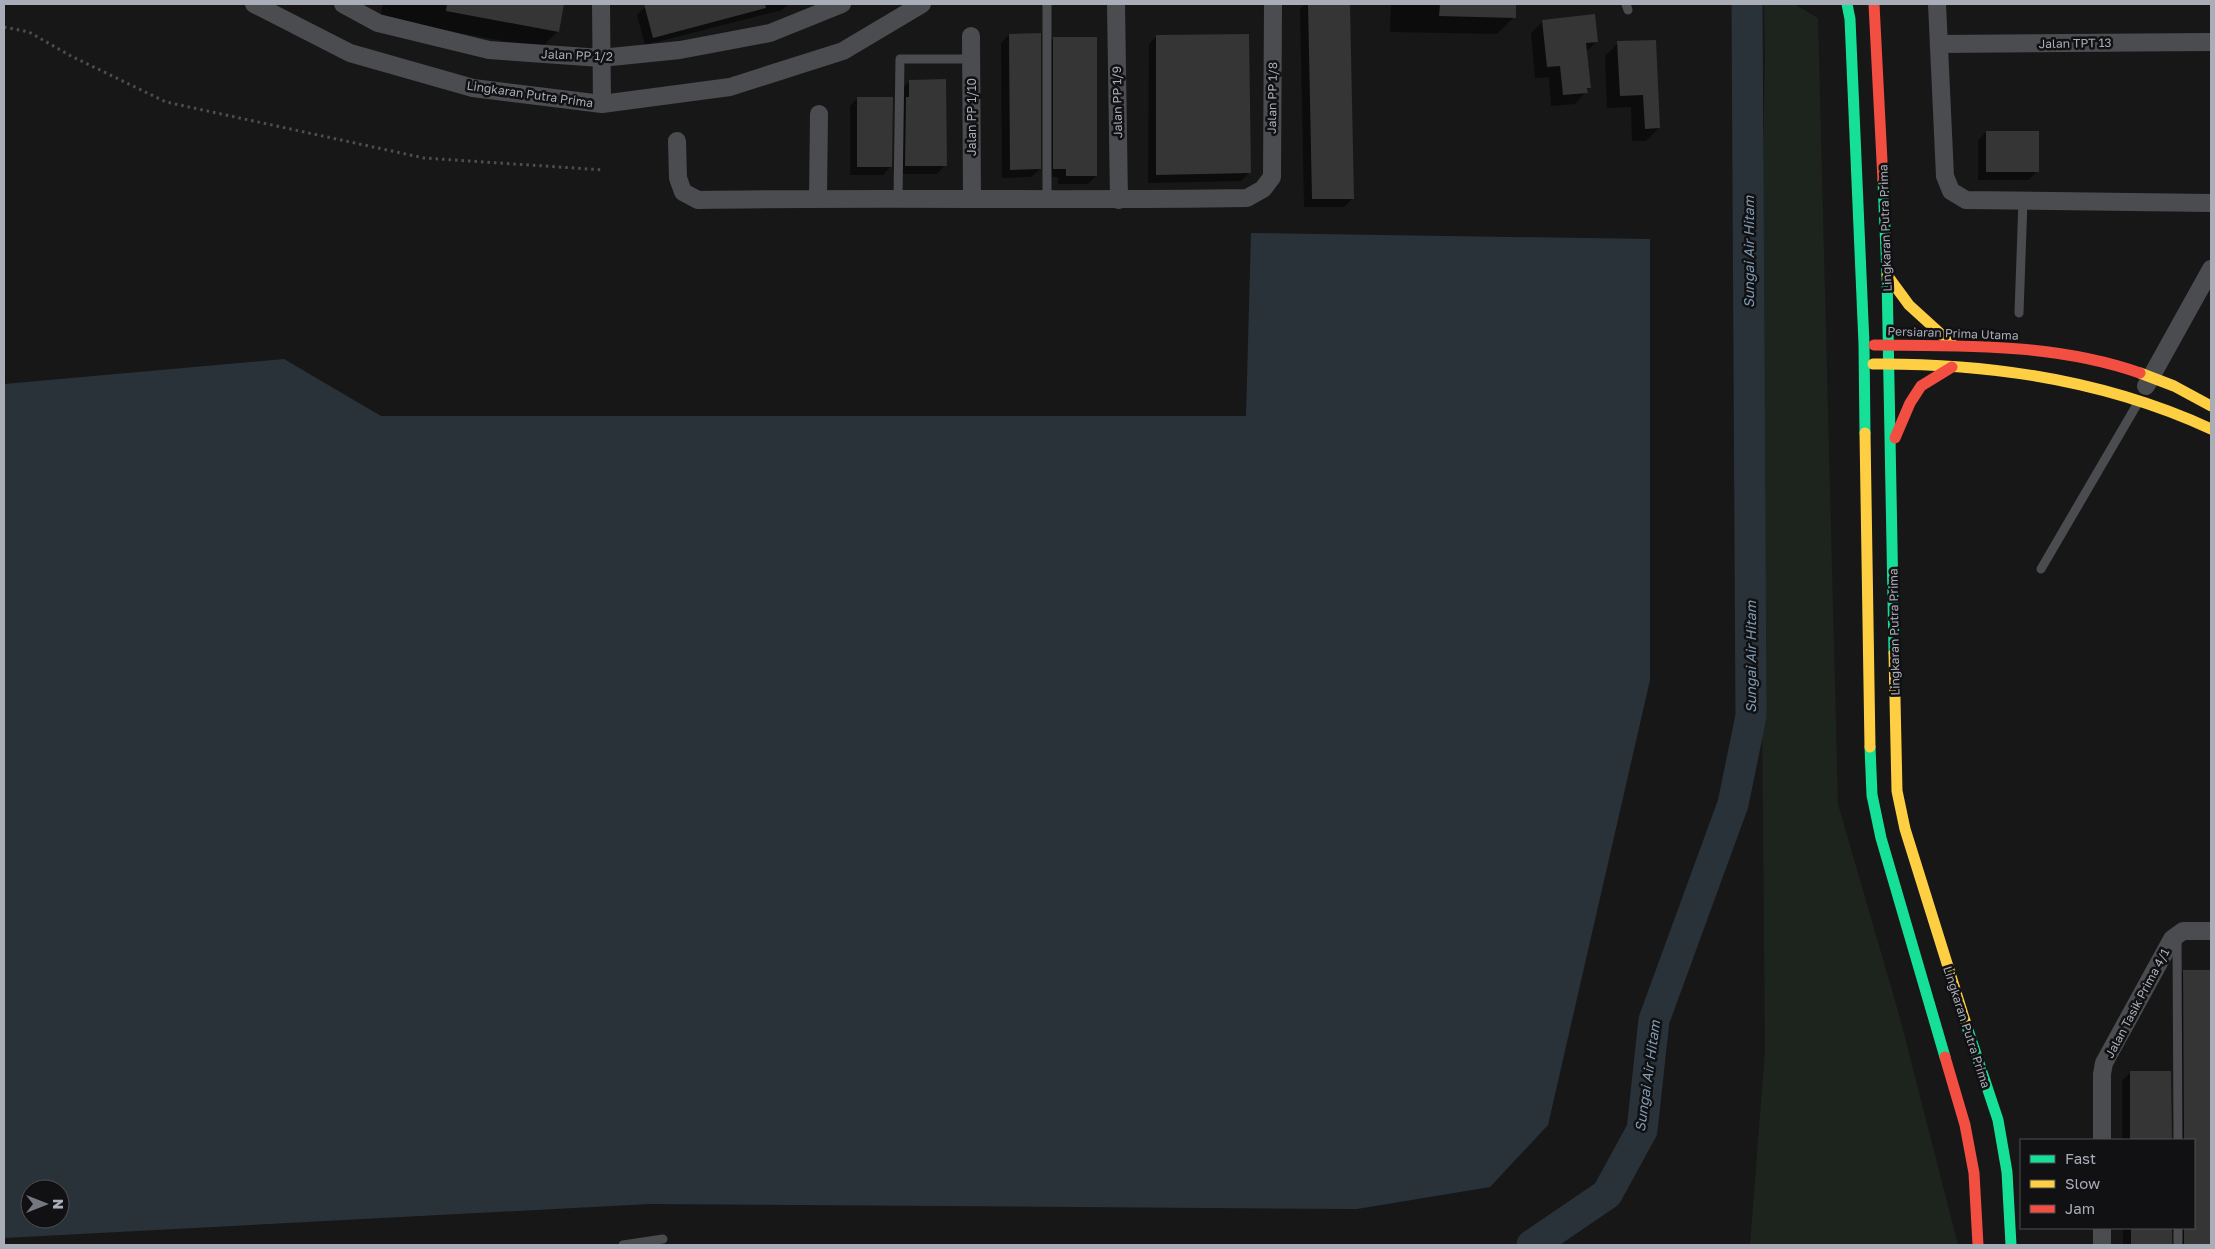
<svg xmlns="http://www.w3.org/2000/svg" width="2215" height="1249" viewBox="0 0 2215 1249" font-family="'Golos Text',sans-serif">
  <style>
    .green { fill: #1d241e }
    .water { fill: #2a3239; fill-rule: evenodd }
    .shadow { fill: #0007 }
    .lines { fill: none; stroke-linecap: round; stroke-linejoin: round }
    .river { stroke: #2a3239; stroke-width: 31 }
    .building { fill: #353536 }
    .path { stroke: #4d4e52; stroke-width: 3; stroke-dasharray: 2.5 4; stroke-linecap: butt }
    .lane { stroke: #4b4c50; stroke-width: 9 }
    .street { stroke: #4b4c50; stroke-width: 18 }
    .fast { stroke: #16e098; stroke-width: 11 }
    .slow { stroke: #ffcf43; stroke-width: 11 }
    .jam { stroke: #f24e42; stroke-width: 11 }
    .labels { text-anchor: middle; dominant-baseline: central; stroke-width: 5; stroke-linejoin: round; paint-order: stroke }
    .street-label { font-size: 12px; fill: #a8adb8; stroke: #111113 }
    .water-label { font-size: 14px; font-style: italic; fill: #7f9bb3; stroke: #111113 }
  </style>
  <rect width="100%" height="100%" fill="#171717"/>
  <!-- green -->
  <path class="green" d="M1764,4H1794L1818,18L1838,804L1900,1018L1958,1245H1750L1765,1050L1759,378L1765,54Z"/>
  <!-- water -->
  <path class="water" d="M1251,233L1650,239V680L1548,1125L1490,1187L1357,1209L649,1204L4,1238V384L284,359L381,416H1246ZM30,1189H60V1219H30Z"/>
  <!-- shadow -->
  <path class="shadow" d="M383,4H563L558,31L541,48L380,18Z
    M656,4H788L782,10L645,45L637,15L645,7Z
    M1305,4H1349L1353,198L1344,207H1304L1300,9Z
    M1391,4H1515L1514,17L1497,34L1390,32Z
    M1543,21L1596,42L1586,52L1589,88L1575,104L1551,106L1549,77L1535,78L1531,33Z
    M1009,35L1040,169L1031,177L1002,178L1001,43Z
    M1157,36L1250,172L1241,181L1148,183L1149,44Z
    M1054,38L1096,176L1088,184H1058V177H1045V46Z
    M1618,43L1659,128L1646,141H1632L1631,107L1607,108L1605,56Z
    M910,81L945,165L937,174H897L901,89Z
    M858,98L891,166L883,175H850V106Z
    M1986,132L2037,171L2029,180H1978V141Z
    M2184,971H2211V1245H2176L2175,1233L2171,1230L2170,1245H2123V1228H2194V1140H2176V979Z
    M2170,1072L2171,1140H2122V1081L2130,1073Z"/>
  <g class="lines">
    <!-- river -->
    <path class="river" d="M1532,1245L1607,1194L1642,1130L1654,1020L1733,804L1751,716L1747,4"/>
  </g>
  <!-- building -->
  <path class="building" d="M447,4H564L559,32L446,11Z
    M644,4H765L766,8L653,38Z
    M1308,4H1350L1354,199H1312Z
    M1440,4H1516V18L1439,16Z
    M1595,14L1598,42L1586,43L1591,88H1587L1588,93L1563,95L1560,66L1547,67L1542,20Z
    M1041,33V169L1010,170L1009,34Z
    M1249,34L1251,173L1156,175V35Z
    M1053,37H1097V176H1066V169H1053Z
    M1656,40L1660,128L1645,129L1643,95L1620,96L1617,41Z
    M946,79L947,166H905L906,97H909V80Z
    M857,97H893L892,167H857Z
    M1986,131H2039V172H1986Z
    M2183,970H2211V1245H2184V1228H2194V1140H2184Z
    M2130,1071H2171L2172,1140H2130Z
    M2131,1228H2172V1245H2131Z"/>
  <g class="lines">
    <!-- path -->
    <path class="path" d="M4,27L29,32L71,56L166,102L424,158L604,170"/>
    <!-- lane -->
    <path class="lane" d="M1047,4V199
      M1626,4L1628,10
      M898,198L900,59H971
      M2019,313L2023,201
      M2041,569L2139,401
      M2177,936L2178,1140
      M2178,1228V1245
      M623,1245L663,1239"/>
    <!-- street -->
    <path class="street" d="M254,4L350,53L473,88L602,104L730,87L843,51L922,4
      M343,4L378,23L489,50L601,58L680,50L770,33L842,4
      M601,4L602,104
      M1116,4L1119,200
      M1937,4L1945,176L1951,191L1966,200L2211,203
      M971,36L972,199
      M1939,44L2211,42
      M677,141L678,178L683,192L698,200C881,197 1064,201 1247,198L1263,189L1272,177L1273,4
      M818,198L819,114
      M2146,386L2211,269
      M2102,1140V1074L2104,1063L2172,939L2183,931H2211
      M2102,1228V1245"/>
    <!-- fast -->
    <path class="fast" d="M1847,4L1850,19L1864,344L1865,433
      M1883,181L1887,275L1894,653
      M1870,747L1872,795L1881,838L1945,1057
      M1965,1021L1998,1120L2007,1172L2011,1245"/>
    <!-- slow -->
    <path class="slow" d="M1887,275L1909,305L1953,345
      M1873,364C1989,363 2105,380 2211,429
      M2140,373L2174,386L2211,406
      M1865,433L1870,747
      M1894,653L1897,791L1905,829L1965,1021"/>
    <!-- jam -->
    <path class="jam" d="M1874,4L1883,181
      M1874,345C1964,346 2054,343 2140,373
      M1895,438L1910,403L1921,386L1952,367
      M1945,1057L1965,1125L1974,1173L1978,1245"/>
  </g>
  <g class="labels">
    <!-- street labels -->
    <g class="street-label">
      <text transform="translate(2075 43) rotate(-1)">Jalan TPT 13</text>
      <text transform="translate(577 55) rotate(2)">Jalan PP 1/2</text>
      <text transform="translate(530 94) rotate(8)">Lingkaran Putra Prima</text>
      <text transform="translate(1272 98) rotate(-89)">Jalan PP 1/8</text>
      <text transform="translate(1117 102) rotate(-91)">Jalan PP 1/9</text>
      <text transform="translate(971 117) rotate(-90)">Jalan PP 1/10</text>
      <text transform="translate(1885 228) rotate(-92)">Lingkaran Putra Prima</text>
      <text transform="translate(1953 333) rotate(2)">Persiaran Prima Utama</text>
      <text transform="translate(1894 632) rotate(-91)">Lingkaran Putra Prima</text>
      <text transform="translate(2137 1003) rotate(-62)">Jalan Tasik Prima 4/1</text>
      <text transform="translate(1967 1027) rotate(72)">Lingkaran Putra Prima</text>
    </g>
    <!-- water labels -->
    <g class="water-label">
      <text transform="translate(1748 252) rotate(-90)">Sungai Air Hitam</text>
      <text transform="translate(1750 657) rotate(-90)">Sungai Air Hitam</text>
      <text transform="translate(1647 1076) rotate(-82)">Sungai Air Hitam</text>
    </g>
  </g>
  <!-- border -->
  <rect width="2215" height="1249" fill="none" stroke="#a8adb8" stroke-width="10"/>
  <!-- legend -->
  <rect x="2020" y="1139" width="175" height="90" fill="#111113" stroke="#4d4f55"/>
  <rect x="2030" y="1155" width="25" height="8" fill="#16e098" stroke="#4d4f55"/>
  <text x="2065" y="1164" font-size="15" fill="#a8adb8">Fast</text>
  <rect x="2030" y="1180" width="25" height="8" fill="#ffcf43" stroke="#4d4f55"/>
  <text x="2065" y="1189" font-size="15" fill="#a8adb8">Slow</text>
  <rect x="2030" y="1205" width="25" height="8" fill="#f24e42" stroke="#4d4f55"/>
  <text x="2065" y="1214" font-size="15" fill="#a8adb8">Jam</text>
  <!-- north arrow -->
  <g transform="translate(45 1204) rotate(90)"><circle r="24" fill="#111113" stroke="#4d4f55"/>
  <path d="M0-4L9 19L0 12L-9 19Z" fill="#757880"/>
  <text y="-8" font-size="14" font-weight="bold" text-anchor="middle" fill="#a8adb8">N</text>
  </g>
</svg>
